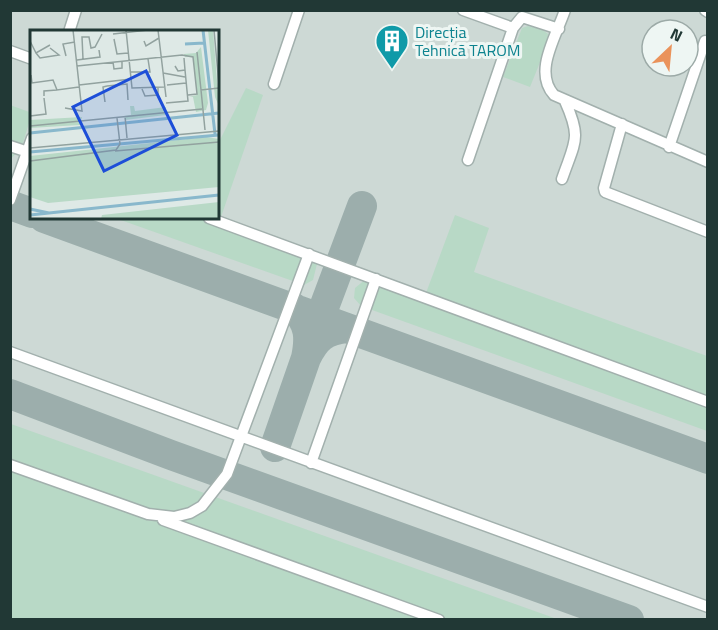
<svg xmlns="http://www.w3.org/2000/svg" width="718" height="630" viewBox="0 0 718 630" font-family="'Titillium Web',sans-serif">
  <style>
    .built { fill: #cdd9d5; fill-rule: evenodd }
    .grass { fill: #b8d9c6 }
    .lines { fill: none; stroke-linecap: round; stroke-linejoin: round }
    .taxiway { stroke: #9caeac; stroke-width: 30 }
    .minor-casing { stroke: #a2b0ad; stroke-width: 13 }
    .minor { stroke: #fff; stroke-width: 10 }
    .labels { text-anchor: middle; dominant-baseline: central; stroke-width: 6; stroke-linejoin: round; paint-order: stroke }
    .culture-label { font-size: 16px; fill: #0d838f; stroke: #eef6f3; text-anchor: start }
    .inset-river { fill: none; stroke: #89b8cc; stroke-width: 3 }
    .inset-road { fill: none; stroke: #92a29f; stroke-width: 1.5 }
    .view { fill: #1d4ed8; fill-opacity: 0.15; stroke: #1d4ed8; stroke-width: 3 }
    .inset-edge { fill: none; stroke: #213835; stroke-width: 3 }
  </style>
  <rect width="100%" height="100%" fill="#dee9e6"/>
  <!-- built -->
  <path class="built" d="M11,11H707V619H11ZM652,30H688V66H652ZM32,32H218V218H32Z"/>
  <!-- grass -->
  <path class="grass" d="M528,26L543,30L548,34L547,45L530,87L503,77L522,28Z
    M246,88L263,95L221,217L318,260L313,280L304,285L115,218H218V144Z
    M10,105L32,113L22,146L11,159Z
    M455,215L489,228L474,272L707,356V431L361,306L354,298L355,288L372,274L426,293Z
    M11,424L557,619H11Z"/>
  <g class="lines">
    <!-- taxiway -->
    <path class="taxiway" d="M10,205L32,213
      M44,218L708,459
      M294,308C310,324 310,338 306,358C316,338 324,331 347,328
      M320,318L362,206
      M10,394L171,455L629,620
      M275,447L306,358"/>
    <!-- minor casing -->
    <g class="minor-casing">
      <path id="minor" d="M463,10L513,28L468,160
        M565,10C556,37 533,72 554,95L708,162
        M705,10L708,12
        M513,28L522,17L559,29
        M69,32L76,10
        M10,51L32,59
        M274,84L299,10
        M622,124L604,188L605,192L708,232
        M10,146L31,153
        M669,147L705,41
        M562,179C575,141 582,139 565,101
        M10,200L32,138
        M209,218L708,402
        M10,352L708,607
        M311,463L376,279
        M10,465L148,514L174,517L190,513L202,506L227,474L309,254
        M163,520L439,620"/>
    </g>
    <!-- minor -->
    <use href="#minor" class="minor"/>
  </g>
  <!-- icons -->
  <defs>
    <g id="building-pin" transform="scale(1.725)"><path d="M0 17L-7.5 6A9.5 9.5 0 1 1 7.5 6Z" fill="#0f9aa8" stroke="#eef6f3"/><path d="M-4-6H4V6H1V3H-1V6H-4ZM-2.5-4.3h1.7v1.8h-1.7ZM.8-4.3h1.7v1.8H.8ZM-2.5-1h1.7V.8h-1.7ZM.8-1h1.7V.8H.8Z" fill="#fff"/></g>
  </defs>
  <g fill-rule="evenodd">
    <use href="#building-pin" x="392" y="41"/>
  </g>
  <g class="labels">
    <!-- culture labels -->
    <g class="culture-label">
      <text x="415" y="32">Direcţia<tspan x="415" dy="18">Tehnică TAROM</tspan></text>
    </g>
  </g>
  <!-- overview -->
  <g transform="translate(30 30)">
    <rect width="189" height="189" fill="#dee9e6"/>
    <path d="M178,0H183L189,76L185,67ZM171,17L178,73L176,80L166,82L163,67H159L167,65L163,27H155L154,24L166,23ZM100,76H104L105,81L136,77V85L95,90L94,86L101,85ZM52,87L50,95L0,98V90ZM176,107L189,109V157L18,173L0,167V126ZM189,172V189H71L72,185Z" fill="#b8d9c6"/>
    <path class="inset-river" d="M173,0L185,104M155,14L174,13M0,103L189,83M0,122L189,105M0,179L19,183M0,185L189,165"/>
    <path class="inset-road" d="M96,0L102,58L134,57M128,0L136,67M184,0L189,55M83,4L118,0M84,9L87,24L98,23M0,11L6,23L20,15M114,11L116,16L129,8M167,22L171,60L189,58M6,23L10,28L29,25L20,18M36,26L33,14L45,12M53,29L52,7H59L61,18L65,17L72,4M47,30L70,27L69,20M83,32L84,39L92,38V32M47,36L152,25L163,27L167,64L158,65M145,36L148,41L155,40L154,28M100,42H120L118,29M133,43L155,47M1,45L2,53L23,50L27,60L49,57M49,55L101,49M137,55L156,53M77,56L97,54L98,70M112,59L115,66L128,65V58M171,60L175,100M14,66V61L27,60M75,72L73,57L77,56M136,73L158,71L155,40M35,78L52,81L43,0M0,86L16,84L14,68M95,86L97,108M0,96L172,79M0,118L189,101M85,121L189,112M0,131L86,120L90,114L87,88"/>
    <path class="view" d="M116,41L147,105L74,141L43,77Z"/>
    <rect width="189" height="189" class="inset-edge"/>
  </g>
  <!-- border -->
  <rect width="718" height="630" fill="none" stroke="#213835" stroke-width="24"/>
  <!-- north arrow -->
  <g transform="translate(670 48) rotate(26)"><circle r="28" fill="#eef6f3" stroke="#9caaa7" stroke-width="1.5"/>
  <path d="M0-4.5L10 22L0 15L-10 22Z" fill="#ea935b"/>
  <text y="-9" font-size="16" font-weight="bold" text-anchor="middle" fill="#213835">N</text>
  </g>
</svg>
